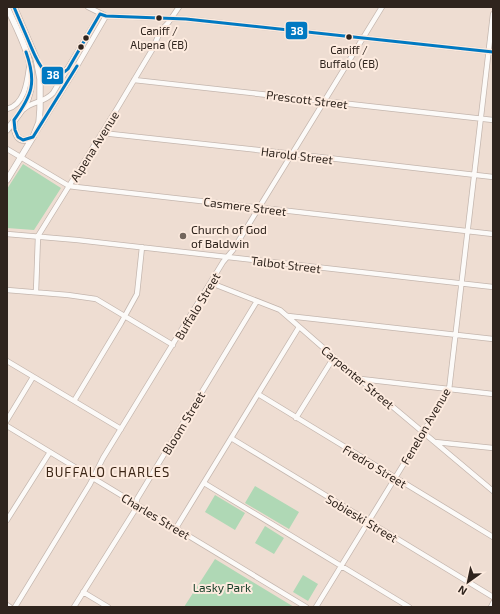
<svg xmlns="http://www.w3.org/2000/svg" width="500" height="614" viewBox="0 0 500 614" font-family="'Exo 2',sans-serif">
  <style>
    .green { fill: #afd8b5 }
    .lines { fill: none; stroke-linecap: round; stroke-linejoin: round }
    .minor-casing { stroke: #c4b6ae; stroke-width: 6 }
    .major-casing { stroke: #c4b6ae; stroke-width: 7 }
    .minor { stroke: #fcfaf8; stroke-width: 4.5 }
    .major { stroke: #fcfaf8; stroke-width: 5.5 }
    .bus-1-casing { stroke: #fdebdf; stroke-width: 6 }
    .bus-1 { stroke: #0079c2; stroke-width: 3 }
    .bus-dot { fill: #2f241d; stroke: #fdebdf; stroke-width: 1.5 }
    .poi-dot { fill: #72655c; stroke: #fdebdf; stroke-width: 1.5 }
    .labels { text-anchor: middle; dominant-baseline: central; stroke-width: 4; stroke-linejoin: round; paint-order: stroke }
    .bus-label { font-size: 11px; fill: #2f241d; stroke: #fdebdf }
    .street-label { font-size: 12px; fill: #2f241d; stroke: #fdebdf }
    .poi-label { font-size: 12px; fill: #2f241d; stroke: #fdebdf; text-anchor: start }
    .park-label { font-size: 12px; fill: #173f28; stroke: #fdebdf }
    .neighbourhood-label { font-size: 13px; letter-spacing: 1px; fill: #3c2616; stroke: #fdebdf }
    .line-badge { stroke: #fdebdf; stroke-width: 1.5 }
    .badge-label { font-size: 11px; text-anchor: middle; font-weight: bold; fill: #fff }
  </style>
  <rect width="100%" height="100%" fill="#eeddd2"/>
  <!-- green -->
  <path class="green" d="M23,164L61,188L34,230L7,228V189Z
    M255,486L299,512L289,529L245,503Z
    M215,495L245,513L235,530L205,512Z
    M265,526L284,538L274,554L255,543Z
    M215,559L294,607H184Z
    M303,575L318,584L308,601L293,592Z"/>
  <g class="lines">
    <!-- minor casing -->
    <g class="minor-casing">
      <path id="minor" d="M88,7L106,16L186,19L493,52
        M134,80L493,120
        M7,109C24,105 27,83 29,68
        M24,109C33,101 44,103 53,93L100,14
        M37,131L70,78L106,16
        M102,133L285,153L493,177
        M7,149L69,186L76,187L493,234
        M7,234L77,240L493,287
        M211,283L280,310L343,365L493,491
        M7,290L68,295L96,299L173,345
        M36,292L38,236L118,107L152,50L161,30L168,23L179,7
        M288,316L493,339
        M7,361L121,429
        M361,379L493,394
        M258,394L493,537
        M74,401L121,323L137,294L142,247
        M296,418L334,357
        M7,420L33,377
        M7,426L306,607
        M231,438L493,597
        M435,442L493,448
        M204,483L409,607
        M7,520L50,452
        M176,528L299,327
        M83,592L108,607
        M7,605L10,607
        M15,607L90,484L103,458L223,262L233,250L382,7
        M74,607L135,510L137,499L257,301
        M316,607L449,390L493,14
        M491,607L493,603"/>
    </g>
    <!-- major casing -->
    <g class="major-casing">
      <path id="major" d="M39,65C47,76 57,80 68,69
        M14,121C14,133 17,145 32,138
        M7,130C14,120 24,110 28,99C40,68 19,35 7,7
        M7,180L33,137L39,122L40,109V79L36,58L14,7"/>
    </g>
    <!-- minor -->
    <use href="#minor" class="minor"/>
    <!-- major -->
    <use href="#major" class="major"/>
    <!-- bus-1 casing -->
    <g class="bus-1-casing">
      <path id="bus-1" d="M14,7C19,19 24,30 29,42C36,58 46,89 68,69L100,14
        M100,14L106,16L186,19L493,52
        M14,120C32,95 37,83 26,52
        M14,120L15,130L18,137L23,140L33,137
        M33,137L77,66"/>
    </g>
    <!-- bus-1 -->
    <use href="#bus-1" class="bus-1"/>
  </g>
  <!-- markers -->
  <g class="bus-dot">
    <circle cx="159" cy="18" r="3.5"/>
    <circle cx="349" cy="37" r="3.5"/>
    <circle cx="86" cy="38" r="3.5"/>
    <circle cx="81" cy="47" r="3.5"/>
  </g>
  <circle class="poi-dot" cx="183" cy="236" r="4"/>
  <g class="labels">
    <!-- bus labels -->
    <g class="bus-label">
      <text x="159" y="30">Caniff /<tspan x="159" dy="14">Alpena (EB)</tspan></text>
      <text x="349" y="49">Caniff /<tspan x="349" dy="14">Buffalo (EB)</tspan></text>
    </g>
    <!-- street labels -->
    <g class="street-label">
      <text transform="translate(307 99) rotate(7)">Prescott Street</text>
      <text transform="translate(94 146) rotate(-58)">Alpena Avenue</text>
      <text transform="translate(297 155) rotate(7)">Harold Street</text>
      <text transform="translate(245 206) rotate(7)">Casmere Street</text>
      <text transform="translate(286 264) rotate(7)">Talbot Street</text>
      <text transform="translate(197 306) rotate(-59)">Buffalo Street</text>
      <text transform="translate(358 377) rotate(40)">Carpenter Street</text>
      <text transform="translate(183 423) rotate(-59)">Bloom Street</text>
      <text transform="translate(425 426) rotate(-60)">Fenelon Avenue</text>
      <text transform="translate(375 466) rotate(31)">Fredro Street</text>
      <text transform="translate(156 516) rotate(31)">Charles Street</text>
      <text transform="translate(362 518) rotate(31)">Sobieski Street</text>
    </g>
    <!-- poi labels -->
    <g class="poi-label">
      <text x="191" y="229">Church of God<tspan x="191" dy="14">of Baldwin</tspan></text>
    </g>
    <!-- park labels -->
    <g class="park-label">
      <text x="222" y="587">Lasky Park</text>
    </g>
    <!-- neighbourhood labels -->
    <g class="neighbourhood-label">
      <text x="108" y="472">BUFFALO CHARLES</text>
    </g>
  </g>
  <g class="line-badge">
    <rect x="285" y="21" width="23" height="19" rx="4" fill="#0079c2"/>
    <rect x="41" y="66" width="23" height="19" rx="4" fill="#0079c2"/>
  </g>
  <g class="badge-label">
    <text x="297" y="35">38</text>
    <text x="53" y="79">38</text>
  </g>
  <!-- border -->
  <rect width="500" height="614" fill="none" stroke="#2f241d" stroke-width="16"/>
  <!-- north arrow -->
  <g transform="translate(468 582) rotate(213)" stroke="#fdebdf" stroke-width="3" paint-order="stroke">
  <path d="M0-3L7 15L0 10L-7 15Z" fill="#2f241d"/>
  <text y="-6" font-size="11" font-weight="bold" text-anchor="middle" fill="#2f241d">N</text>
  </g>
</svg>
